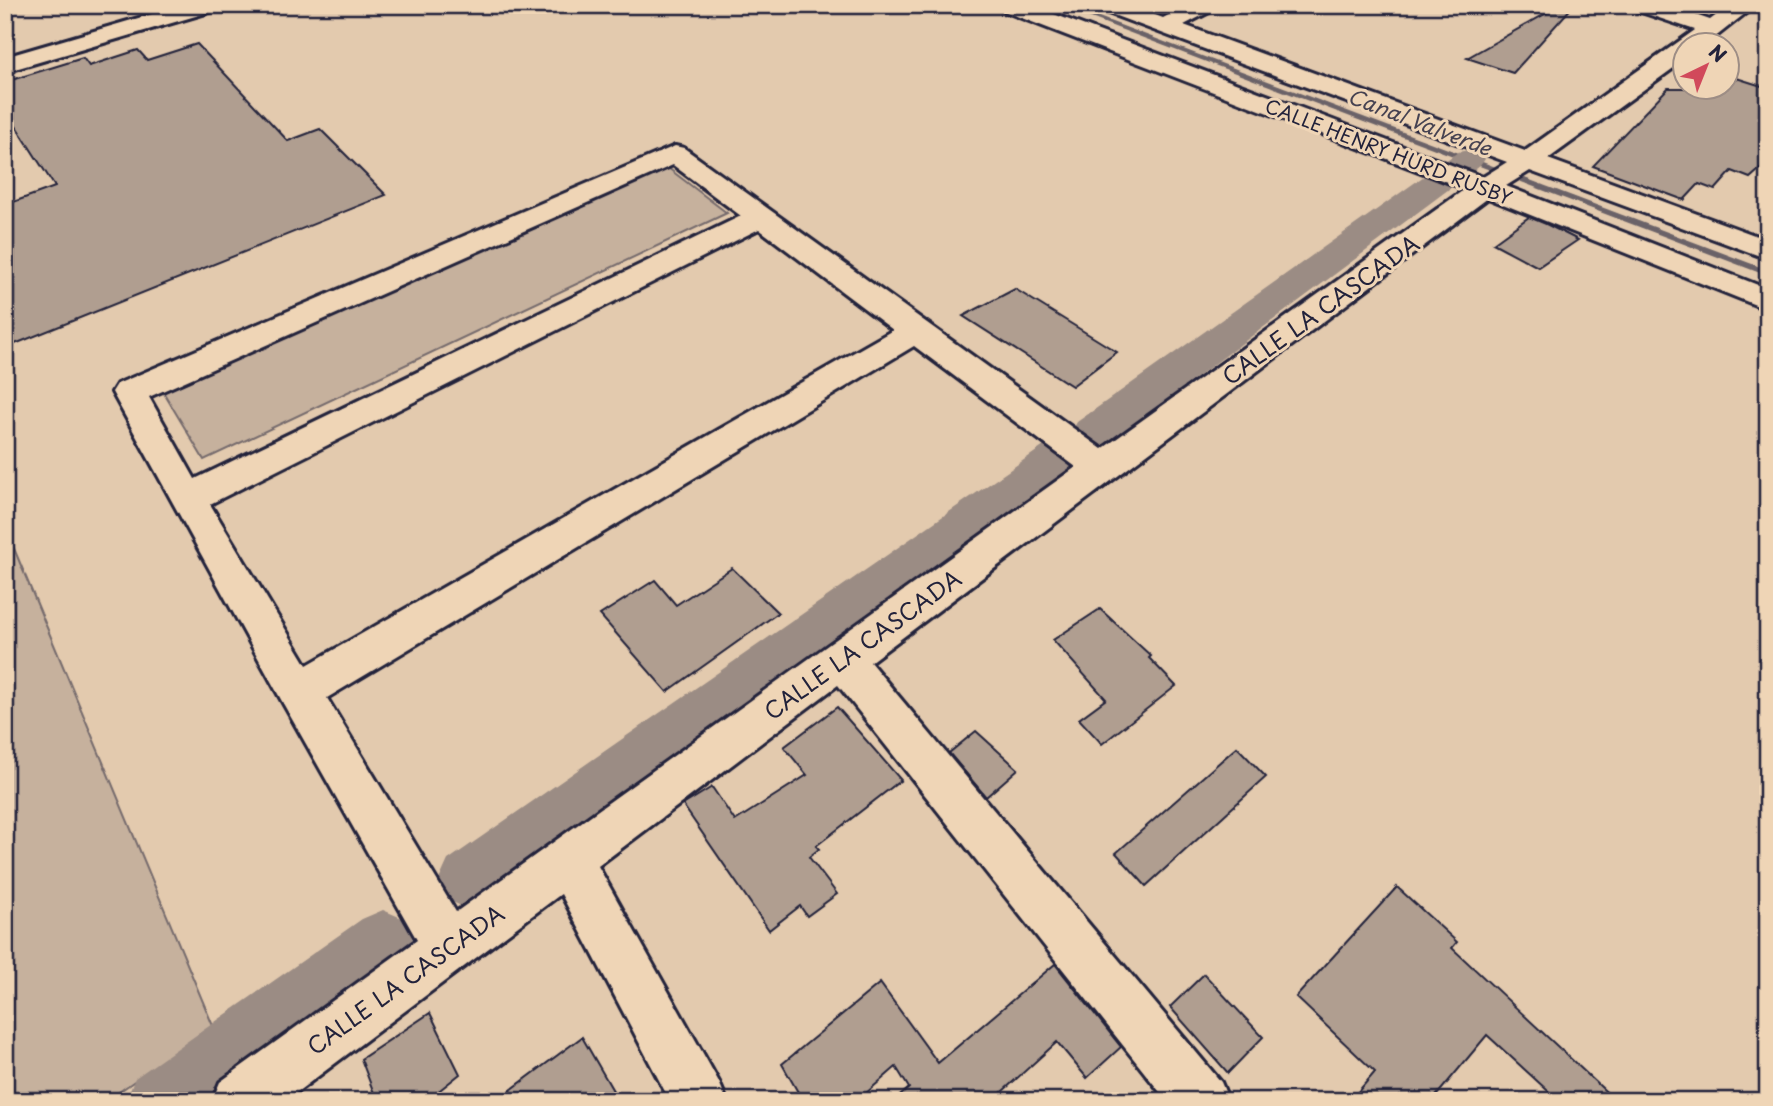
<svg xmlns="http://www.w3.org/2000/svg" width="1773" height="1106" viewBox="0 0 1773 1106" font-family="'Playpen Sans',sans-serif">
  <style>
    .green { fill: #c6b19d; stroke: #746a6c; stroke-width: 2 }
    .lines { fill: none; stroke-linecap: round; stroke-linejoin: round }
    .stream { fill: #6b6267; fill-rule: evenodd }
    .canal { fill: #9b8c84; fill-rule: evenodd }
    .building { fill: #b09e90; stroke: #22223b; stroke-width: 2 }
    .minor-casing { stroke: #22223b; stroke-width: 6 }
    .minor { fill: #efd5b6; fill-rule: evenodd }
    .labels { text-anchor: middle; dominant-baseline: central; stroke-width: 6; stroke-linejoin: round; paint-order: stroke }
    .far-street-label { font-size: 19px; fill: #22223b; stroke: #efd5b6 }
    .far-water-label { font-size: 21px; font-style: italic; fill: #464251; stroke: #efd5b6 }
    .street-label { font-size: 23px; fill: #22223b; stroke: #efd5b6 }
  </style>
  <rect width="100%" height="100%" fill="#e3caae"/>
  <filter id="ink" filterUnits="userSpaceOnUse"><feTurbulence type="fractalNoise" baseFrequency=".0143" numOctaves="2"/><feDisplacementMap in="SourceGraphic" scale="14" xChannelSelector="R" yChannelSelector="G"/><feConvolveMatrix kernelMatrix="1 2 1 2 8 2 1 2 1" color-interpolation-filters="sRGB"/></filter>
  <g filter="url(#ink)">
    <!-- green -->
    <path class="green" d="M668,168L727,213L204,460L162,390Z
      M5,527L213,1026L106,1101H5Z"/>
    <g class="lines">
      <!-- stream -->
      <path class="stream" d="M1057,5H1067L1768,270V276Z"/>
      <!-- canal -->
      <path class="canal" d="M1469,150L1480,152L1485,159L1480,166L1107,444L1092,448L1077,444L1071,433L1077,422L1458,152Z
        M1059,441L1074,446L1080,457L1074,468L488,900L468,909L448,900L439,880L448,860L1044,446Z
        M383,910L404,919L413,940L404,961L213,1101H126L135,1078L362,919Z"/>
    </g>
    <!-- building -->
    <path class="building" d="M1561,5H1574L1513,73L1467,58Z
      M197,44L288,141L320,129L386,195L5,348V205L55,187L5,109V82L83,58L89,66L138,50L147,60Z
      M1727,75L1768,88V162L1750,178L1732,171L1715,190L1699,184L1684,200L1593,166L1668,88H1727Z
      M1529,217L1546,224L1578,240L1538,267L1493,243Z
      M1015,289L1117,352L1072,386L963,316Z
      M732,568L778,613L667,692L600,615L655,580L676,605Z
      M1100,609L1151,656L1149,658L1176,686L1102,744L1079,719L1106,699L1053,640Z
      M837,707L901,780L816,846L819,849L809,857L837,894L807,916L800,906L769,930L683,805L712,787L735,821L807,775L784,747Z
      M976,731L1018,769L986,797L949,753Z
      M1237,747L1266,777L1146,886L1116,853Z
      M1397,887L1457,942L1452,948L1616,1101H1559L1487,1035L1432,1101H1350L1375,1072L1296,997Z
      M1055,964L1121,1047L1087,1078L1057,1042L992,1101H894L909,1088L896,1067L857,1101H803L782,1064L880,983L938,1063Z
      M1204,974L1263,1037L1228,1073L1170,1007Z
      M430,1013L460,1074L426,1101H377L361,1059Z
      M582,1037L619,1101H496Z"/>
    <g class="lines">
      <!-- minor casing -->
      <g class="minor-casing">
        <path id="minor" d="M183,5H219L216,10L5,72V57Z
          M998,5H1030L1483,177L1507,162L1100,10L1097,5H1129L1163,18L1188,5H1216L1213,10L1184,25L1525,151L1695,30L1635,10L1632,5H1666L1710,20L1730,5H1756L1704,46H1686V59L1548,159L1768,240V259L1530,171L1506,186L1768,289V310L1488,198L870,662L1221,1082L1229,1101H1167L838,685L598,866L719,1082L727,1101H670L561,894L285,1101H212L220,1082L417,940L284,705L112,392L117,384L675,146L684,148L1102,449L1465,189L1001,10ZM673,165L741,216L195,479L149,397ZM759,229L893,330L307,665L210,504ZM914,346L1076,467L456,912L327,698Z"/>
      </g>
      <!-- minor -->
      <use href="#minor" class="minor"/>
    </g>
  </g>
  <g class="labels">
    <!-- far-street labels -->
    <g class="far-street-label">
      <text transform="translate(1389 151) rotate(21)">CALLE HENRY HURD RUSBY</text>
    </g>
    <!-- far-water labels -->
    <g class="far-water-label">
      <text transform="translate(1420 121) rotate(21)">Canal Valverde</text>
    </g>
    <!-- street labels -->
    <g class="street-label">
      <text transform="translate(1320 309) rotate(-36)">CALLE LA CASCADA</text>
      <text transform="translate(862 644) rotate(-36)">CALLE LA CASCADA</text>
      <text transform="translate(405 979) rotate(-36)">CALLE LA CASCADA</text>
    </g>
  </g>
  <!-- margin -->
  <rect width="1773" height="1106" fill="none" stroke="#efd5b6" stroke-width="28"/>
  <rect x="14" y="14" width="1745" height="1078" fill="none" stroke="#22223b" stroke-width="2.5" filter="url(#ink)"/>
  <!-- north arrow -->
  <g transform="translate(1706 66) rotate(43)"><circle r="33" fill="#efd5b6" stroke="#9d8d85" stroke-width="2"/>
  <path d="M0-5L12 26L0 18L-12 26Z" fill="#d1495b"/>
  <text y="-10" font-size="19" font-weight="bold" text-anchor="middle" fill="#22223b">N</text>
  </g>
</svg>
